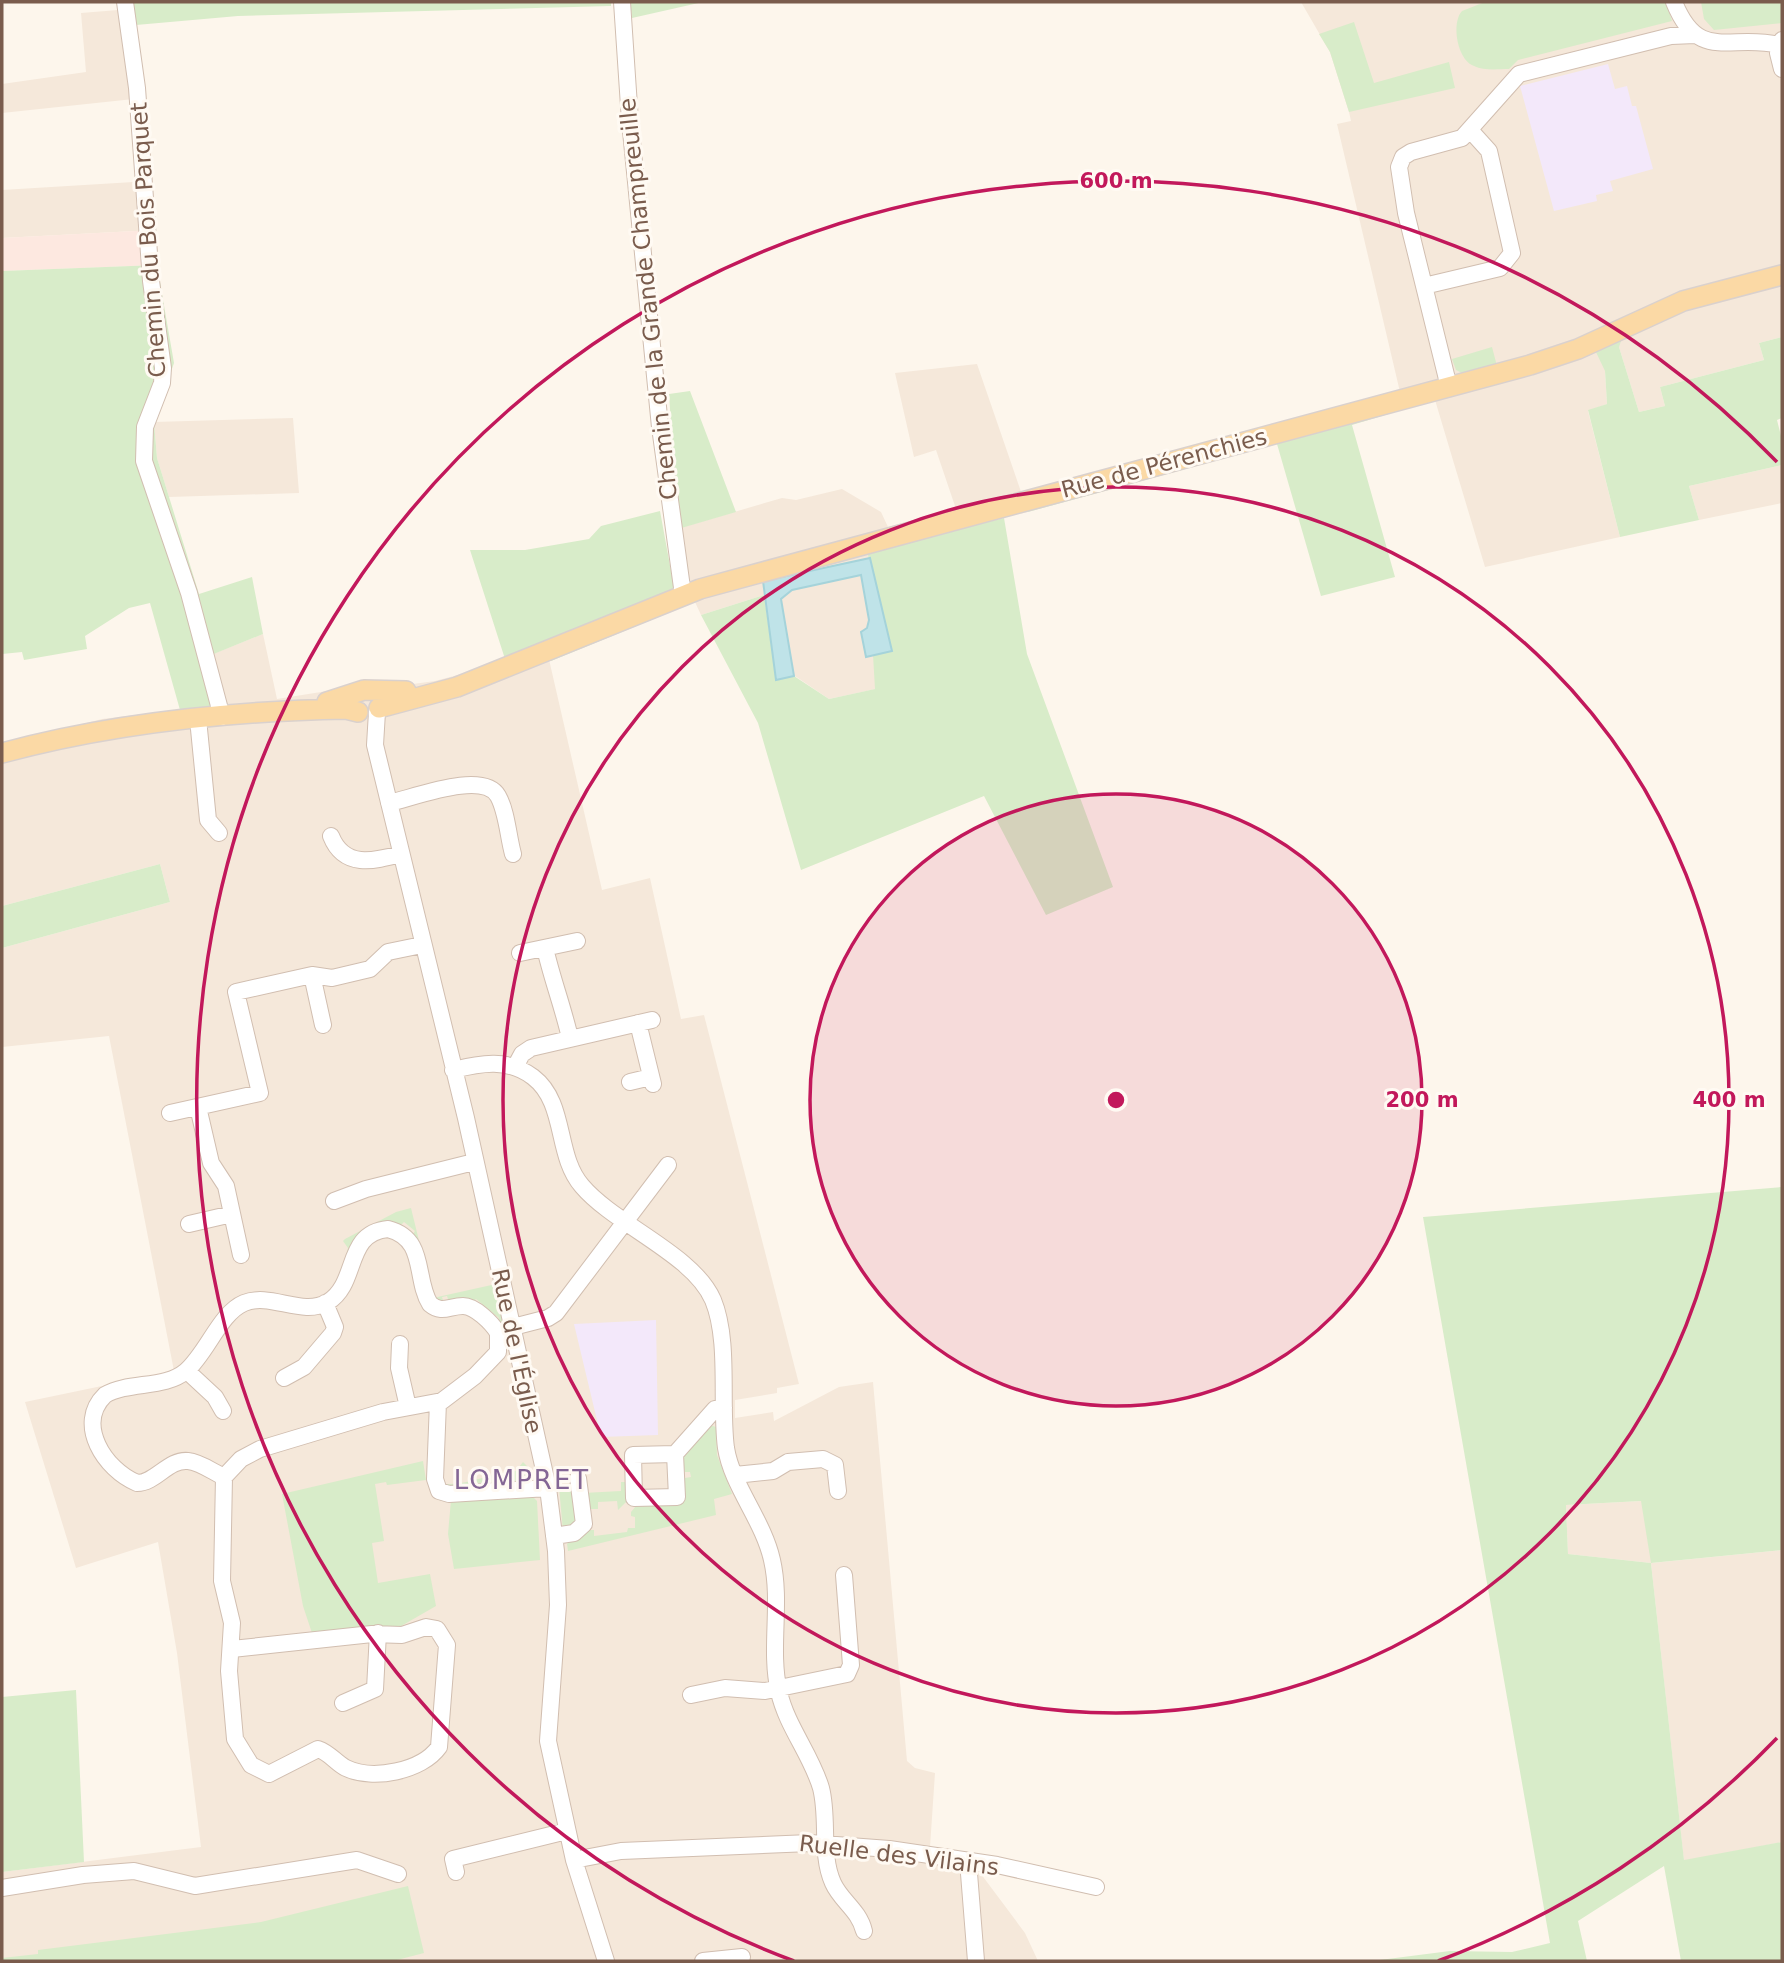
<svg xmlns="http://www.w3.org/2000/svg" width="1784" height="1963" viewBox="0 0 1784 1963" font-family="'DejaVu Sans',sans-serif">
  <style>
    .residential { fill: #f5e8da }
    .commercial { fill: #fde8e0 }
    .education { fill: #f3e8fa }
    .green { fill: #d8ecc9; fill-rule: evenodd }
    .water { fill: #bfe3e8; stroke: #a5d3da; stroke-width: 2 }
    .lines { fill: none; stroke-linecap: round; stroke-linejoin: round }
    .minor-casing { stroke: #d1beb0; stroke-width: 18 }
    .major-casing { stroke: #dad1cd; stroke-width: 22 }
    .minor { stroke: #fff; stroke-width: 16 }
    .major { stroke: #fbd9a5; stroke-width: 19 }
    .ring { fill: none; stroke: #c2185b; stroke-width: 3.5 }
    .labels { text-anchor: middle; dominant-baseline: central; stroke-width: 6; stroke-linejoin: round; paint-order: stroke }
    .street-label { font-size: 23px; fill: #7a5c4d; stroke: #fffaf3 }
    .quarter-label { font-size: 26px; letter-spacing: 2px; fill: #846695; stroke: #fffaf3 }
    .centre { fill: #c2185b; stroke: #fffaf3; stroke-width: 3.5 }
    .ring-label { font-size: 21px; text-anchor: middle; font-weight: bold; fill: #c2185b; stroke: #fffaf3; stroke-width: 6; stroke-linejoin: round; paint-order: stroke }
  </style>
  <rect width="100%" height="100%" fill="#fdf6ec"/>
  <!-- residential -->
  <path class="residential" d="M1301,2H1782V337L1759,343L1764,360L1660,387L1665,406L1639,412L1619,347L1605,371L1607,404L1588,411L1620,537L1485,567L1435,400L1400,392L1337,124L1351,121L1349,112L1330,52Z
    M118,10H131L136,25L143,98L2,113V84L86,72L81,13Z
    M150,181L154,230L2,238V190Z
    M977,364L1028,512L973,525L870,558L892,651L876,689L829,699L795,676L776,680L764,595L701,615L695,602L678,609L666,532L782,498L796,500L842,489L881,512L888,527L956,509L936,450L914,457L895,373Z
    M293,418L299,493L169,497L157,458L154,422Z
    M1782,465V503L1699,520L1689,486Z
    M263,634L277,699L346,688L369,680L398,686L435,681L484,668L545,642L602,890L650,878L681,1019L704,1015L799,1384L777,1388V1393L735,1400V1418L773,1412L774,1421L839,1387L873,1382L907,1761L915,1768L935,1773L930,1847L977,1855L981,1874L1025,1933L1038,1961H2V1872L201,1847L177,1653L158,1542L76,1568L25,1402L174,1371L109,1036L2,1047V948L170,902L160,864L2,906V745L102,719L211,706L198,660Z
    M1642,1501L1652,1563L1782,1550V1842L1684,1861L1651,1563L1568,1554L1566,1505Z"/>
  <!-- commercial -->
  <path class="commercial" d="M154,230L157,265L2,271V238Z"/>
  <!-- education -->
  <path class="education" d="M1608,64L1615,89L1627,86L1632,106H1636L1653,169L1610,181L1613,191L1596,195L1597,201L1554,211L1520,86Z
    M656,1320L658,1435L601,1437L574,1324Z"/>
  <!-- green -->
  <path class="green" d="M118,2H611V6L238,16L136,25L131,10H118Z
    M630,2H703L632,18Z
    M1485,2H1666L1672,21L1518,60L1509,69C1498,69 1484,71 1474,66C1457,60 1451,23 1462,11Z
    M1701,2H1782V23L1714,30L1704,19Z
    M1354,22L1374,83L1449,62L1455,88L1349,112L1330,52L1319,34Z
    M157,265L174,363L154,422L157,458L199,594L252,577L263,634L199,660L211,706L180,710L150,603L129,608L85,636L87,649L24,660L22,652L2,654V271Z
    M1782,337V418L1777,420L1782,440V465L1689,486L1699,520L1620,537L1588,410L1607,404L1605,371L1595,350L1622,338L1619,347L1639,412L1665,406L1660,387L1764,360L1759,343Z
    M1492,347L1497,366L1464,374L1456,370L1452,359Z
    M690,391L736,512L678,529L669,394Z
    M1435,400L1352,425L1395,577L1321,596L1277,444L1028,512L1022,493Z
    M660,511L678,609L551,661L544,642L505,659L470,550H525L589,539L601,526Z
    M1004,518L1027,654L1113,887L1046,915L984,796L801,870L758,723L701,615L764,595L776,679L794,676L829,699L875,689L873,655L892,651L867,551Z
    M160,864L170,902L2,948V906Z
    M1782,1187V1550L1651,1563L1684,1860L1782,1842V1961H1681L1664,1866L1578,1921L1587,1961H1372L1450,1951L1512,1952L1550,1943L1423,1217ZM1641,1501L1651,1563L1568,1554L1566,1505Z
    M411,1208L433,1298L496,1284L503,1324L496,1323L499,1318L476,1299L472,1303L449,1302L447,1296L442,1297L444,1303L434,1301L411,1237L415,1231L404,1222L399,1227L390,1224L343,1268L348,1248L343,1241L345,1239L396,1212Z
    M710,1425L716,1427L717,1455L732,1494L714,1499L716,1515L568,1551L567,1544L587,1525L589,1530H594V1536L627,1532L628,1528H635V1517L631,1516V1512L636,1506L675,1505L685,1494V1478L691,1477L690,1472H685L681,1455Z
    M423,1461L426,1480L387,1485L386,1482L375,1484L384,1541L372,1543L378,1583L430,1574L436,1606L396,1629L312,1633L303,1606L282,1494Z
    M523,1462L532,1471L535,1483L446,1487V1484C470,1485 492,1472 516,1471Z
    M621,1482H627L630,1498L618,1510L617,1501L598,1502V1509H586L583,1493L621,1491Z
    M574,1486L579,1524L563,1531L559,1487Z
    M533,1497L537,1501L540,1560L454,1569L448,1534L451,1500Z
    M76,1690L84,1862L2,1872V1697Z
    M408,1886L424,1953L393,1961H2V1958L38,1954V1950L261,1922Z"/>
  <!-- water -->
  <path class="water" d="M870,558L892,651L866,657L861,632L867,628L869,620L861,575L792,590L781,599L794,676L776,680L763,581Z"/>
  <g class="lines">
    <!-- minor casing -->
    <g class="minor-casing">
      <path id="minor" d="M125,2L137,88L151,281L163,368L162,383L145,427L144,461L189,593L222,717
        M622,2L630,121L660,427L683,595
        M1674,2C1699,64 1730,33 1779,45
        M1782,40L1778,53L1782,69
        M1424,286L1500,268L1512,253L1489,151L1470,130
        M1449,387L1406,213L1399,167L1403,157L1411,152L1462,138L1519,74L1671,36L1695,35
        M377,712L375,745L466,1118L548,1488L556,1551L558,1605L548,1741L574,1860L606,1961
        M198,719L208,820L219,833
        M389,803C413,798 483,770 498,796C507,812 508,836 513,854
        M331,836C344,869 374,861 401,854
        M545,948C552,979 563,1007 570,1038
        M520,953L577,941
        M312,975L323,1025
        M638,1023L653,1084
        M515,1067L522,1054L531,1048L652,1020
        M453,1070C481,1063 508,1058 533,1077C567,1103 555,1155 582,1186C615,1225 693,1254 713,1300C730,1341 720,1403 726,1448C732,1486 763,1520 772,1560C782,1604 769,1648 779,1692C787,1727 811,1754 821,1788C829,1819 820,1854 833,1883C841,1901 859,1910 864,1931
        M630,1082L651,1077
        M198,1107L211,1163L226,1186L241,1255
        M170,1113L260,1093L236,992L312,975L332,978L370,969L388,952L422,945
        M334,1201L366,1189L474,1162
        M189,1224L232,1214
        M388,1229C427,1239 414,1278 430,1304C442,1314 449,1306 463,1306C475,1306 492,1323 498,1333V1352L475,1376L442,1401L383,1412L260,1449L241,1459L224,1477C213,1472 200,1462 188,1461C168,1459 156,1483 137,1483C105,1470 75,1424 105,1395C129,1381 165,1389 186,1371C207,1353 220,1313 244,1303C271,1292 302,1317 328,1302C359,1283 344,1233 388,1229Z
        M513,1327L548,1318L556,1313L668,1165
        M400,1344L399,1368L408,1407
        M187,1371L215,1397L223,1411
        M284,1378L304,1367L333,1333L335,1327L325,1303
        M438,1402L435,1479L439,1491L449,1494L548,1488
        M675,1454L633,1455L634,1498L677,1497L675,1454L715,1409L724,1408
        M735,1475L773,1471L788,1462L823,1459L835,1465L838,1491
        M224,1477L222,1581L232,1623L229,1671L235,1739L251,1765L269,1774L318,1749C330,1753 336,1763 346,1768C373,1781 422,1771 439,1747L447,1645L437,1629L426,1627L402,1635L372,1634L232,1649
        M554,1536L574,1533L584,1524L578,1478
        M691,1695L725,1688L765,1691L847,1674L851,1665L844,1575
        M343,1703L375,1689L378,1633
        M574,1860L621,1851L810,1843L889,1849L997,1865L1096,1887
        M968,1861L976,1961
        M456,1872L453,1859L567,1831
        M2,1888L83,1875L134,1871L195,1886L357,1860L398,1874
        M703,1961L742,1957"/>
    </g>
    <!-- major casing -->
    <g class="major-casing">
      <path id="major" d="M327,702L364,690L406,691
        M379,708L457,687L700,589L1530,365L1578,349L1683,301L1782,275
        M2,753C113,723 231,711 346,709L358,712"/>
    </g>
    <!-- minor -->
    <use href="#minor" class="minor"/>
    <!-- major -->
    <use href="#major" class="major"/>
  </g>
  <!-- distance rings -->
  <circle cx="1116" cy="1100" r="306" fill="#c2185b" fill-opacity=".12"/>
  <g class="ring">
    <circle cx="1116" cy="1100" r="306"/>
    <circle cx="1116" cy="1100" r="613"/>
    <path d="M1777 1738A919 919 0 0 1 1438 1961M794 1961A919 919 0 1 1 1777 462"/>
  </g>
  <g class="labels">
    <!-- street labels -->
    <g class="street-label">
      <text transform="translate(148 240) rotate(-94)">Chemin du Bois Parquet</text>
      <text transform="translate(648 299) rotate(-96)">Chemin de la Grande Champreuille</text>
      <text transform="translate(1164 463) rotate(-15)">Rue de Pérenchies</text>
      <text transform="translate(517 1351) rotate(78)">Rue de l'Église</text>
      <text transform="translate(899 1855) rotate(7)">Ruelle des Vilains</text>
    </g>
    <!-- quarter labels -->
    <g class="quarter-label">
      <text x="522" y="1480">LOMPRET</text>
    </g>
  </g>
  <circle cx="1116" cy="1100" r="10" class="centre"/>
  <g class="ring-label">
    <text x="1116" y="188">600 m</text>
    <text x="1422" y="1107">200 m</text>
    <text x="1729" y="1107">400 m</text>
  </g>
  <!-- border -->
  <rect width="1784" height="1963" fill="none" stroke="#7a5c4d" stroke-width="7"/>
</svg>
